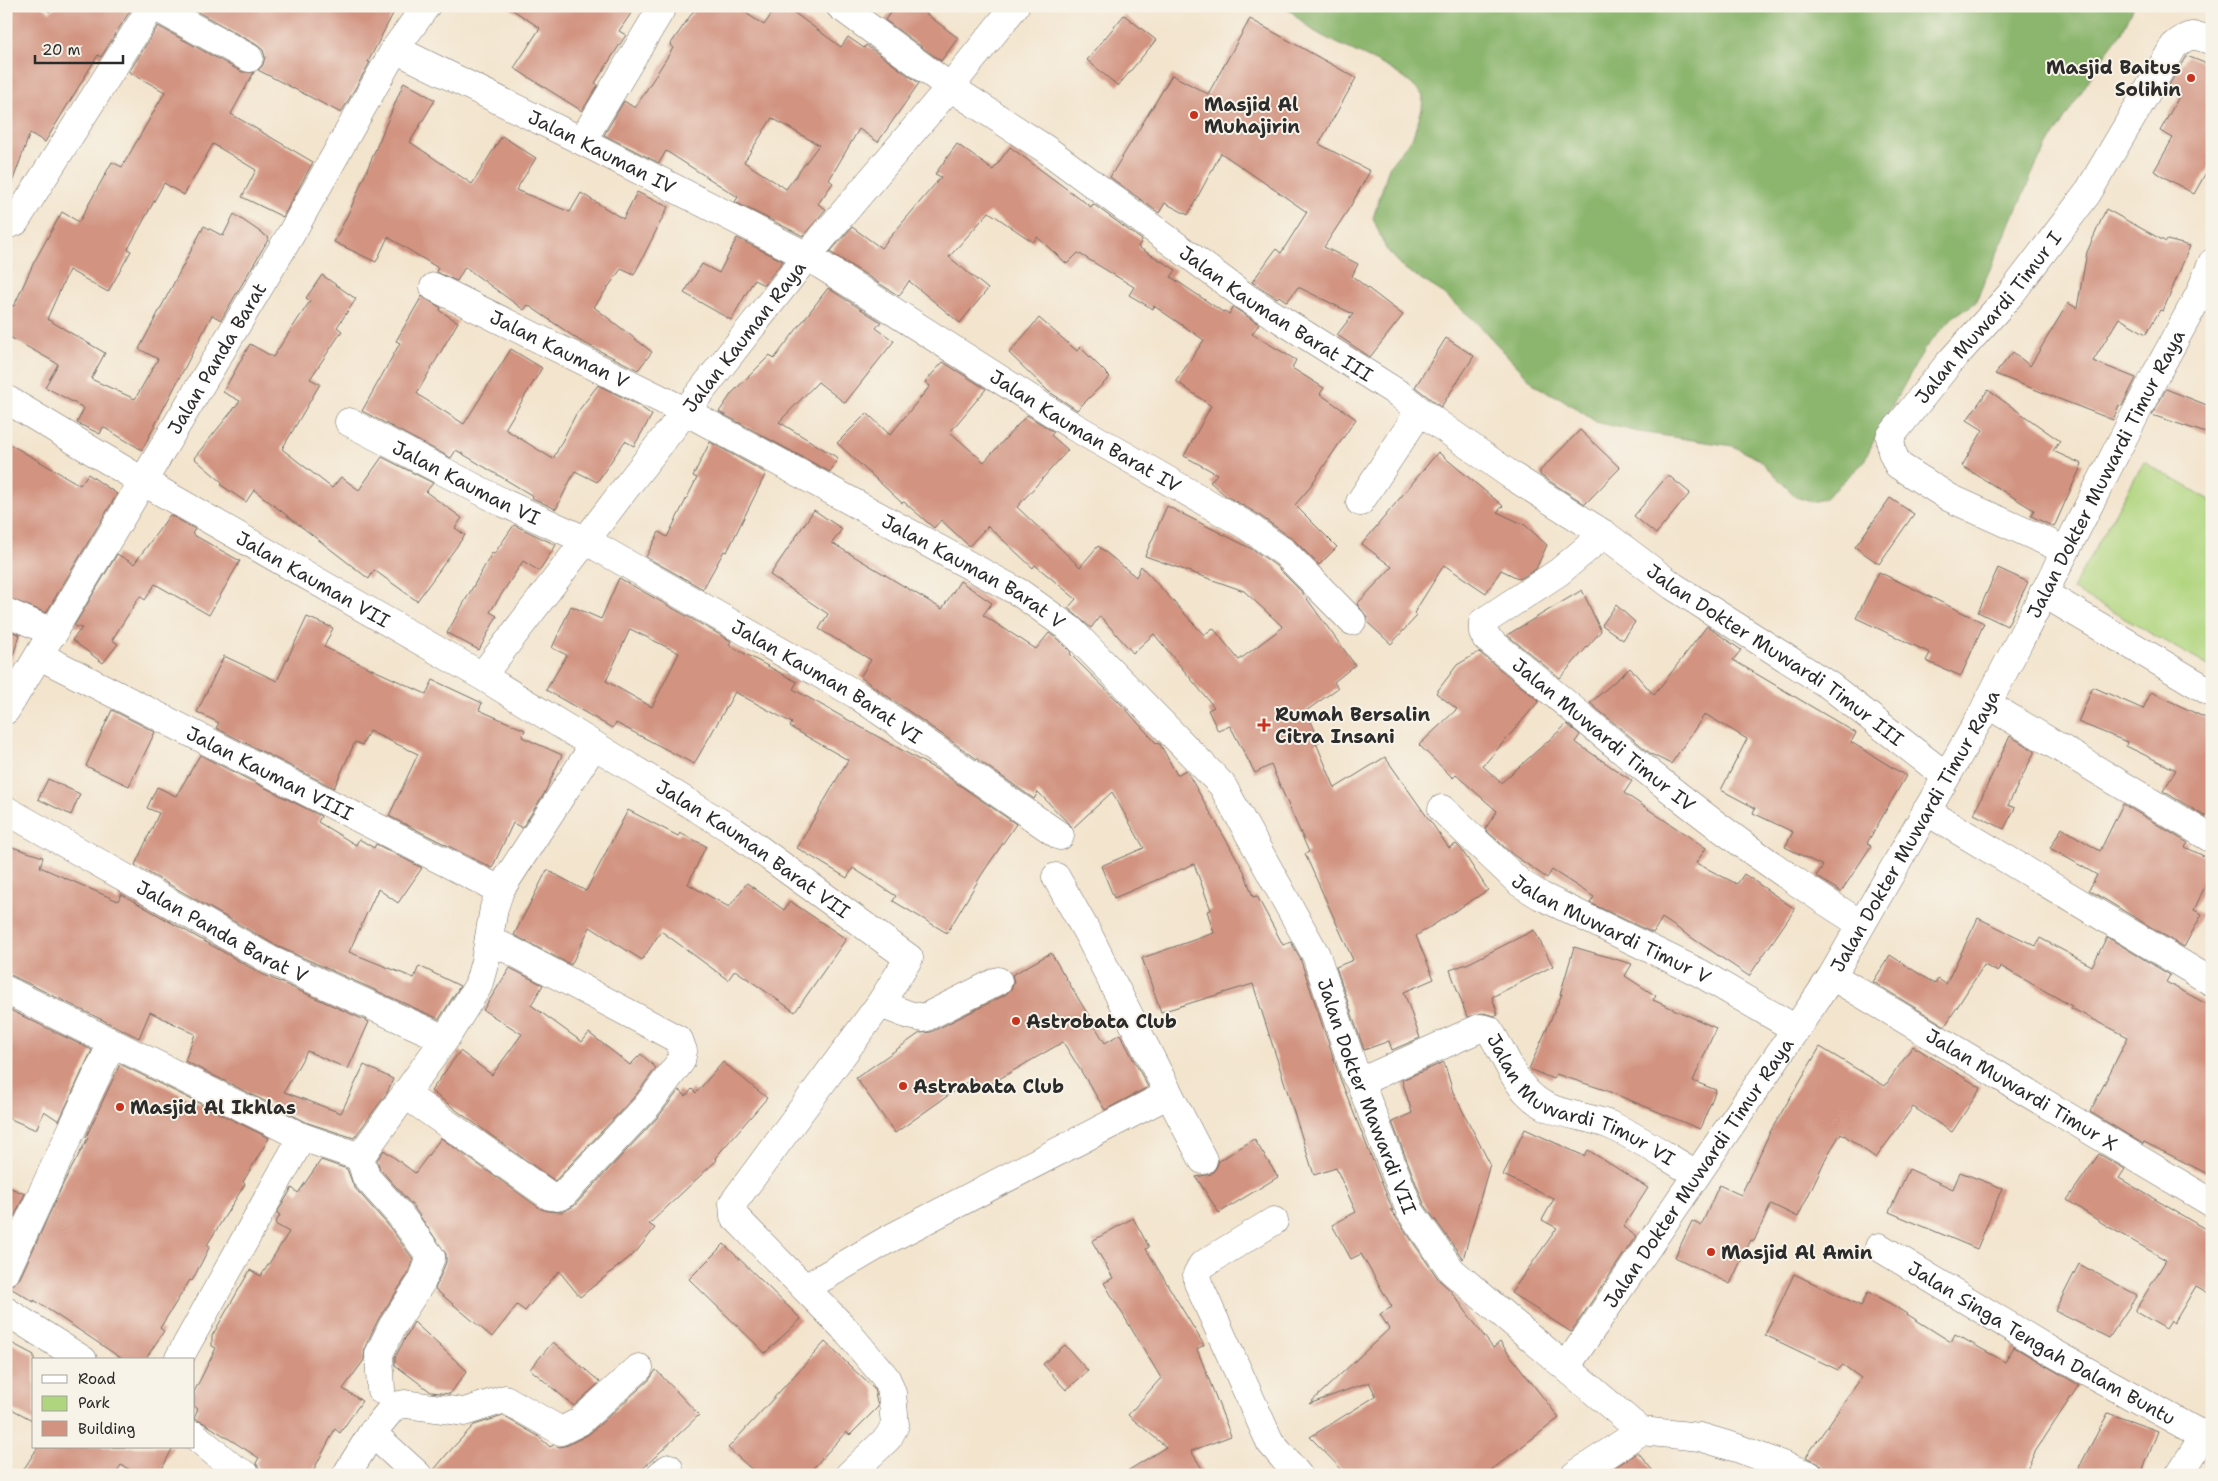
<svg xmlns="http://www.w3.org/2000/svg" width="2218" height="1481" viewBox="0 0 2218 1481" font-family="'Shantell Sans',sans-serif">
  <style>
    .green { fill: #b0d57f; stroke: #6e8055 }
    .forest { fill: #8cb66e; stroke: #5c704c }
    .building { fill: #d29380; fill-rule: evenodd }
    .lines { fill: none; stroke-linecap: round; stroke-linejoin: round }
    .minor-casing { stroke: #716c64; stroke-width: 29 }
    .minor { stroke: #fff; stroke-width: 28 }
    .poi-dot { fill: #c8321e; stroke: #f7f3e8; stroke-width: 2 }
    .labels { text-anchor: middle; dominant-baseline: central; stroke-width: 4; stroke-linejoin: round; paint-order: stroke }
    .poi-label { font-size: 19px; font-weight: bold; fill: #2b2b2b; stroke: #f7f3e8; text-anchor: start }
    .street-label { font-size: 19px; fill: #2b2b2b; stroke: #f7f3e8 }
  </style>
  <rect width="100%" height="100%" fill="#f7f3e8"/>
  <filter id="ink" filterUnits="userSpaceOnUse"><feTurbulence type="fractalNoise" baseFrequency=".02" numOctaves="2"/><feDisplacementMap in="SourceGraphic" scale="10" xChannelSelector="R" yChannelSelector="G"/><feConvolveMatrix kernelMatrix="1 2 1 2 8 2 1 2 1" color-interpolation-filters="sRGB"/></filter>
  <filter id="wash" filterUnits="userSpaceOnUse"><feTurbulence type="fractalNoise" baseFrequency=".0096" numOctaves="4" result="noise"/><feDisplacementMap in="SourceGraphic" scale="20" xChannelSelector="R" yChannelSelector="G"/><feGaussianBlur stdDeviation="1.12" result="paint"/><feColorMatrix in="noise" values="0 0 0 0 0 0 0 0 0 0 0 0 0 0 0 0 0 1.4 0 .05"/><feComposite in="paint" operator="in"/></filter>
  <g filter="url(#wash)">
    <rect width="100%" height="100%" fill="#f3e4cd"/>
    <!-- green -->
    <path class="green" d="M2144,462L2212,501V668L2072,589Z"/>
    <!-- forest -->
    <path class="forest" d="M1285,6H2134L2122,32L2105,54L2037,163L1975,303L1953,317L1925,348L1881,426L1863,463L1824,499L1811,502L1796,497L1758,459L1733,446L1639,432L1596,422L1562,399L1536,386L1473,319L1440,291L1405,269L1386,249L1373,218L1389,167L1413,136L1422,109L1423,96C1396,63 1350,53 1314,31C1303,24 1295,14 1285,6Z"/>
    <g id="blocks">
      <!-- building -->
      <path class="building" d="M6,6H41L50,12L56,6H133L101,57L98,55L45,142L30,133L9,191L6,190Z
        M187,6H397L368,62H370L341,113L258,70L263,65L265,57L263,50L257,45Z
        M507,6H636L619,31L626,35L595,83L598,85L582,111L514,68L540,28Z
        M697,6H735L764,25L777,6H785L841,47L848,37L864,48L866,45L919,83L878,142L859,129L829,180L833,183L818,204L826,209L803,236L735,202L738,197L666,151L659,163L604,135L624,101L635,108L673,48L670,45ZM772,118L819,145L786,189L744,162Z
        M895,6H916L958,38L941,61L885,20Z
        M1124,15L1156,40L1118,86L1087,60Z
        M1250,19L1356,78L1319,144L1370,171L1350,207L1324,247L1358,264L1352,276L1403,315L1370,357L1337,335L1353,314L1298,287L1287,302L1279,296L1277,298L1252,282L1276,249L1281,253L1307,212L1221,153L1188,215L1165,203L1159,213L1110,177L1172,75L1208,94Z
        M158,26L242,72H254L231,114L313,162L283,217L242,197L256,170L213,144L184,195L164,183L128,249L131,251L108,292L69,270L47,319L105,353L91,379L135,399L158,359L139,349L204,226L223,236L234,214L269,238L221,320L212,315L142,450L103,427L100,434L77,423L84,408L45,387L58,364L6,335V302L14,306L34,262L62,212L79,222L112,162L122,167L165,92L129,72Z
        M2187,56L2212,66V162L2194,194L2154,171L2173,138L2160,131L2180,95L2166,90Z
        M404,82L435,100L410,142L472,184L502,136L536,158L516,190L570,212L581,193L623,219L637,192L668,207L634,275L621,269L594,307L652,352L638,370L580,341L528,305L524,310L465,267L457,281L436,272L438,268L388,237L376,262L334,242L350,210Z
        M957,144L993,170L1010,147L1091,207L1093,204L1142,240L1138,247L1176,270L1171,277L1223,312L1225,311L1229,314L1233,307L1259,324L1252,334L1296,360L1292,368L1324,388L1320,394L1356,419L1307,491L1295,505L1337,547L1319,565L1294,540L1256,513L1226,496L1210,482L1217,474L1184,456L1211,406L1176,381L1204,340L1154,306L1153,309L1129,295L1134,287L1078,253L1067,264L1037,237L1033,242L989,212L949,257L988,289L960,323L909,281L899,296L830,252L852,227L881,248L941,177L935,174Z
        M2106,209L2166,242L2167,240L2190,246L2163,311L2160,310L2146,334L2119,318L2093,361L2136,378L2122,406L2119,405L2113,420L1995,374L2013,352L2030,366L2068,303L2077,308L2087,252Z
        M737,238L783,261L764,285L754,280L731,320L684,293L702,264L719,273Z
        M322,275L356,299L337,327L342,331L310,379L320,384L282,449L332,488L341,477L359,490L382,457L433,483L426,492L462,518L455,528L465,535L417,601L374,570L369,579L254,490L246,502L221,485L223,483L194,458L240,401L223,392L250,344L273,357L310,301L306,298Z
        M828,288L881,322L876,328L894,341L845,403L818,382L779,422L838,458L830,472L719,412L732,393L770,355L774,359Z
        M422,296L441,308L440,311L458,322L417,393L420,396L464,424L511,349L542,368L505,429L553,459L576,414L598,385L638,405L652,415L634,446L625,441L597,482L575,471L556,509L532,498L533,496L456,450L451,458L362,411L400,343L396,341Z
        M1039,318L1077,351L1080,347L1110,377L1077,410L1048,391L1009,353Z
        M1446,338L1474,356L1441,407L1415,387Z
        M943,362L986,389L950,432L984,462L1027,415L1054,432L1051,435L1068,450L1017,507L1080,567L1098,546L1136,577L1141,566L1204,635L1213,628L1239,660L1283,627L1244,591L1145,556L1167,506L1254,550L1275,565L1302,592L1355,665L1334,682L1338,688L1306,711L1320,741L1316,743L1335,788L1385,757L1449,848L1456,844L1461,849L1488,890L1416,936L1434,979L1404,992L1420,1038L1392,1050L1389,1041L1364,1050L1336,967L1353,960L1305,854L1309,852L1271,765L1255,773L1230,726L1218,731L1208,710L1214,707L1154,634L1133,653L1100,616L1091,628L1068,608L1076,599L1035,565L1033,568L988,526L969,546L941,520L934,528L904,502L902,503L837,443L867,413L890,435L930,386L925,382Z
        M2166,389L2212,407V435L2152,415Z
        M1988,390L2060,441L2053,451L2082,464L2054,527L2031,516L2034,510L1962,466L1983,430L1967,420Z
        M1580,430L1620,468L1585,504L1540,475V471Z
        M6,442L80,485L88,474L117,494L46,613L6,597Z
        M710,442L766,473L727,552L724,551L703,589L646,557L659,532L667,537L697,478L693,476Z
        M1438,452L1503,506L1497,512L1525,525L1547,545L1536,569L1520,579L1501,570L1486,593L1444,565L1414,613L1417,616L1391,644L1367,622V617L1357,604L1392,567L1362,544Z
        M1668,475L1690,493L1656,534L1634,516Z
        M1890,498L1914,514L1879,564L1855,547Z
        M814,510L842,529L832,543L942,609L960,581L992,603L983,615L1036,649L1049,633L1060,641L1071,652L1070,654L1122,705L1156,743L1160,744L1177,775L1186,770L1187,772L1244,871L1253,897L1257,896L1283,945L1291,942L1300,958L1341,1081L1393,1211L1390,1209L1439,1280L1450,1290L1493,1348L1500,1342L1559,1418L1485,1475H1347L1310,1437L1376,1396L1369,1382L1309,1404L1389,1329L1380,1314L1392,1307L1361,1254L1351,1259L1332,1225L1356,1212L1336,1168L1314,1175L1253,984L1161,1012L1142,958L1214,933L1207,911L1211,910L1194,864L1114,898L1101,866L1144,848L1112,792L1073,828L1038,792L1034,799L860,677L871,660L819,629L828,614L770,575Z
        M170,515L195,529L192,534L240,561L209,615L155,584L145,600L140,596L112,640L118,644L103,663L72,640L82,628L74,626L117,554L134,564Z
        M514,525L556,545L539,571L523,561L490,612L497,616L479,650L447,633L492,553L494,554Z
        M1998,568L2028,582L2007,626L1978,612Z
        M1879,572L1984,623L1961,676L1926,661L1930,653L1856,618Z
        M619,578L731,641L729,645L797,682L793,689L939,771L1016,824L982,874L947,933L893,901L896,896L853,868L847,878L797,848L848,760L790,727L792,723L735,692L694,764L616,723L612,728L546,690L567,655L552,648L571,606L601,619ZM630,629L679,653L652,707L606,681Z
        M1582,590L1601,631L1560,678L1507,635Z
        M1616,605L1635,622L1623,640L1602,625Z
        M307,617L333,628L324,647L426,694L433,680L482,703L479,710L525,730L522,737L562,755L544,794L522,828L513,823L492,868L389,816L418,754L369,731L362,745L355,742L334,788L216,728L219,723L197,712L224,656L277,681Z
        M1707,626L1741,650L1733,660L1856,733L1851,742L1906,776L1867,843L1871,846L1841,892L1816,876L1823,866L1785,847L1793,832L1753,813L1755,808L1721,790L1747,739L1705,714L1671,764L1651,754L1590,703L1630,668L1654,695Z
        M6,629L20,635L9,666L6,665Z
        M1479,652L1539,701L1483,766L1501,783L1567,724L1580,735L1575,742L1632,781L1624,793L1706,848L1696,863L1737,884L1744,874L1795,909L1749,976L1662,918L1653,933L1590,903L1594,897L1552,870L1547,878L1512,854L1485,829L1497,811L1456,775L1453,778L1419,745L1457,709L1436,693L1457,665Z
        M2093,687L2143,709L2151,692L2212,721V808L2206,817L2163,791L2176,770L2126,746L2127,742L2078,722Z
        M112,710L155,732L129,786L86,766Z
        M2010,736L2035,751L2008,805L2015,808L2004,829L1974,814Z
        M200,755L321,816L318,822L356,845L359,839L374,848L376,844L422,868L398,903L378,889L349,952L414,978L419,966L460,986L439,1019L277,946L135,865L159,813L147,808L157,787L176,796Z
        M48,779L80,794L71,815L38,799Z
        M2123,804L2188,843L2185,847L2212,860V871L2194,910L2202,914L2184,947L2089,890L2097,875L2050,848L2062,828L2100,851Z
        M628,810L678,836L680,833L706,846L688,884L729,907L747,883L784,910L790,901L846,939L795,1012L735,970L728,980L661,931L642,960L590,927L571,965L514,935L547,870L586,891Z
        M6,845L43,857L40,867L118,901L121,894L262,974L369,1022L348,1069L307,1051L284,1092L341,1113L364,1065L393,1079L387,1093L354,1138L308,1123L185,1061L195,1034L150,1012L139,1038L13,976L6,975Z
        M1978,918L2036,946L2040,938L2092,966L2107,937L2170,975L2166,982L2212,1007V1176L2144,1142L2143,1144L2090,1112L2128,1037L2071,1008L2072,1006L2000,966L1998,972L1984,965L1945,1026L1873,982L1890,955L1935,984L1938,979L1946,984Z
        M1534,930L1553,966L1492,997L1498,1015L1495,1016L1483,1013L1467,1017L1450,970L1469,963Z
        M1574,947L1632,964L1625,976L1656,996L1653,1000L1716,1028L1693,1081L1716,1090L1700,1129L1605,1090L1556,1074L1553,1079L1529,1069L1562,994L1560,995Z
        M1051,953L1105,1043L1120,1034L1148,1087L1105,1110L1063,1042L980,1090L973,1078L895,1133L856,1078L920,1033L931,1032L1005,995L1011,989L1014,982L1012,975Z
        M510,968L543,985L531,1005L582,1042L589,1033L630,1065L641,1054L656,1068L635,1096L555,1181L460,1113L431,1091L460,1051L492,1075L522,1034L483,1010Z
        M6,1008L92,1050L59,1121L44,1111L36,1130L6,1117Z
        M1913,1046L1981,1088L1952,1132L1913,1107L1876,1158L1841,1133L1827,1156L1798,1217L1771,1204L1754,1241L1751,1240L1730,1284L1675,1257L1692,1221L1701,1226L1719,1185L1741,1195L1770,1132L1820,1047L1885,1086Z
        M723,1062L767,1098L715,1158L717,1160L649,1224L655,1228L636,1252L580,1297L559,1271L525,1311L517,1305L492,1337L435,1289L446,1262V1254L413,1206L380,1169L377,1160L384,1150L415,1173L441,1138L541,1209L548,1211L562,1212L574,1206L658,1117L679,1090L686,1096L692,1089L696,1093Z
        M1444,1062L1453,1092L1490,1164L1463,1259L1424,1204L1392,1122L1412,1113L1402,1080Z
        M120,1064L269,1138L243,1182L245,1184L207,1245L210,1246L192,1281L190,1280L160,1328L164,1331L145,1360H124L34,1300V1302L7,1286L15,1283L20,1278L64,1182L88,1138L86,1137Z
        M1525,1129L1584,1156L1588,1150L1648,1188L1623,1227L1636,1236L1571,1332L1511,1293L1557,1228L1542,1220L1554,1199L1503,1175Z
        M1254,1139L1278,1177L1219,1213L1196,1177L1211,1174L1216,1168L1219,1161Z
        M2099,1154L2125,1169L2119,1178L2212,1233V1295L2196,1286L2174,1323L2171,1321L2166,1329L2135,1311L2166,1260L2102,1223L2067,1200Z
        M321,1160L347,1169L354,1187L388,1225L413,1259L408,1274L378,1320L365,1347L364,1360L343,1389L362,1401L340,1433L335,1429L311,1475H266L261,1472L256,1463L259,1458L204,1423L194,1419L198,1409L194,1406V1392L216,1348L212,1346V1336L250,1270L261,1276L289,1232L275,1224L280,1215L277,1213L292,1188L298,1193Z
        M1909,1169L1953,1189L1960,1172L2002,1188L1977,1249L1889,1212Z
        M6,1186L25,1194L6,1233Z
        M1133,1218L1149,1247L1146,1249L1204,1345L1197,1349L1231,1436L1191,1451L1206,1475H1121L1166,1447L1128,1415L1161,1378L1104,1283L1113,1278L1092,1241Z
        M724,1244L801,1319L765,1353L689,1279Z
        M2079,1264L2137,1295L2109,1338L2055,1311Z
        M1794,1274L1861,1306L1868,1292L1891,1304L1951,1342L1955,1334L2005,1362L2014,1347L2079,1385L2035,1452L2024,1475H1824L1821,1465L1806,1457L1861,1378L1843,1365L1838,1370L1765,1335Z
        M414,1322L467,1371L450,1394L431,1392L395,1365V1357Z
        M6,1340L34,1355V1421L6,1406Z
        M553,1342L600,1382L574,1406L530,1369Z
        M825,1342L874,1389L878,1407L850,1435L846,1432L807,1475H758L728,1448Z
        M1065,1345L1088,1371L1066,1390L1043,1364Z
        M656,1370L699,1415L636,1475H433V1471L447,1454L474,1425L503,1416L538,1436L550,1447L553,1445L560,1447L568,1445L589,1434L649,1380Z
        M2108,1413L2158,1431L2141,1475H2075Z
        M38,1447H173L159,1475H140L121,1465L115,1475H20Z
        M1638,1452L1656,1475H1604Z"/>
    </g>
  </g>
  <g filter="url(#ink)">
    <use href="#blocks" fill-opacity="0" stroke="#716c64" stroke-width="1"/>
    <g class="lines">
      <!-- minor casing -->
      <g class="minor-casing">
        <g id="minor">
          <path d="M154,6L249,58"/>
          <path id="s1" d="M840,6L950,87L1047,150L1247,298L1399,394L1420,411L1512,476L1604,534L1673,586L1830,686L1946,776"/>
          <path id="s2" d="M395,49L582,141L807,256L1073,426L1247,526L1285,553L1352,621"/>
          <path d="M582,141L663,6"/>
          <path d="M6,225L15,222L152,6"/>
          <path id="s3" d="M434,287L685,411L1020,593L1070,629L1222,785L1316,955L1356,1076L1360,1082L1410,1211L1452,1271L1641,1431L1700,1437L1737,1448L1809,1475"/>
          <path id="s4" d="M6,399L144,482L482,676L594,745L500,890L494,908L485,961L478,986L445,1039L360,1157"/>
          <path id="s5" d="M349,422L504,503L585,540L857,695L1060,836"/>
          <path d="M1360,502L1420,411"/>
          <path id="s6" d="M1604,534L1559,572L1483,622V632L1486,638C1540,681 1592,726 1646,770C1715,826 1787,878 1861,924"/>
          <path id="s7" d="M2065,550L1950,498L1898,465L1892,452L1890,437L1949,363L2010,295L2087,194L2174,46C2189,33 2194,34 2212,41"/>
          <path d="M2043,593L2212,693"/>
          <path d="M6,612L54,633"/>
          <path id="s8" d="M40,656L500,890"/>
          <path id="s9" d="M482,676L634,477L807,256L950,87L1015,6"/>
          <path d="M1987,704L2212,839"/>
          <path id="s10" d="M6,710L291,234L395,49L426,6"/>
          <path id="s11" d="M594,745L734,831L909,958L880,1004L733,1203L734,1216L843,1327L886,1378L892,1393L895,1425L888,1438L849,1475"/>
          <path id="s12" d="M1442,809L1520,883L1541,896L1700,973L1796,1029"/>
          <path id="s13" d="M6,810L270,960L445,1039"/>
          <path d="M1926,811L2212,982"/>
          <path id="s14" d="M1832,976L2212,1203"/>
          <path d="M6,990L302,1137L360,1157"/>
          <path d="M880,1004L909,1015L924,1018L998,981"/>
          <path id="s15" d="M1360,1082L1480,1028L1489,1030C1503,1050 1511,1077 1529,1094C1550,1116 1584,1114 1610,1125C1640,1138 1668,1158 1696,1174"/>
          <path d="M1169,1094L1203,1160"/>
          <path d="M406,1095L550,1196L557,1197L563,1195L647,1106L681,1061L683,1051L679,1040L489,939"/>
          <path d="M360,1157L366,1177L400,1215L431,1257L422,1281L392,1327L379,1354L381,1390"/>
          <path d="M1274,1221L1202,1265L1197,1274L1198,1283L1270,1442L1298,1475"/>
          <path id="s16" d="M1879,1247L2052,1352L2204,1436"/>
          <path d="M6,1271L112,1043"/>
          <path d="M805,1288L887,1240L1169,1094L1088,934L1056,877"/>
          <path d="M6,1311L83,1360"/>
          <path d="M178,1360L302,1137"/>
          <path id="s17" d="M1566,1367L1832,976L1980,718L2156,374L2199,295L2212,263"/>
          <path d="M372,1433L394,1406L405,1404L464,1412L505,1399L561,1431L579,1422L639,1368"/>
          <path d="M194,1435L232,1467L246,1475"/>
          <path d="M346,1475L372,1433L418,1475"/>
          <path d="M660,1475L669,1468"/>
          <path d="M1575,1475L1641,1431"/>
          <path d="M2179,1475L2204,1436L2212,1430"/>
        </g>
      </g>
      <!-- minor -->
      <use href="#minor" class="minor"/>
    </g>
  </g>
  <!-- markers -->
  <g class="poi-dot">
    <circle cx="2191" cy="78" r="5"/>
    <circle cx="1194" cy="115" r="5"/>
    <path d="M1261.5 717.5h5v5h5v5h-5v5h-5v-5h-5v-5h5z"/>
    <circle cx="1016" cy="1021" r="5"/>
    <circle cx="903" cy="1086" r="5"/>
    <circle cx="120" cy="1107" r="5"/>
    <circle cx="1711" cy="1252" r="5"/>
  </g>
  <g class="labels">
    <!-- poi labels -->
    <g class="poi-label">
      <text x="2181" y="67" text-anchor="end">Masjid Baitus<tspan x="2181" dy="22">Solihin</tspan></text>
      <text x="1204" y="104">Masjid Al<tspan x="1204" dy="22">Muhajirin</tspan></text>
      <text x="1275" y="714">Rumah Bersalin<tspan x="1275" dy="22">Citra Insani</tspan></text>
      <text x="1026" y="1021">Astrobata Club</text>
      <text x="913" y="1086">Astrabata Club</text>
      <text x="130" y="1107">Masjid Al Ikhlas</text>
      <text x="1721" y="1252">Masjid Al Amin</text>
    </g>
    <!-- street labels -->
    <g class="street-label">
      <text stroke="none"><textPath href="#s2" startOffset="231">Jalan Kauman IV</textPath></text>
      <text stroke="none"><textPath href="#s1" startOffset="534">Jalan Kauman Barat III</textPath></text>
      <text stroke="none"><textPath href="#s7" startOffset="372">Jalan Muwardi Timur I</textPath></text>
      <text stroke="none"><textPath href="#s9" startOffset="429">Jalan Kauman Raya</textPath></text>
      <text stroke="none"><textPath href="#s3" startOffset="140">Jalan Kauman V</textPath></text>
      <text stroke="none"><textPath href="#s10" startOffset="410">Jalan Panda Barat</textPath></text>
      <text stroke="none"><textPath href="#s2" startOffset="790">Jalan Kauman Barat IV</textPath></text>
      <text stroke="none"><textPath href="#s17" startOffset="1045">Jalan Dokter Muwardi Timur Raya</textPath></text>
      <text stroke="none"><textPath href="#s5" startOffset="132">Jalan Kauman VI</textPath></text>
      <text stroke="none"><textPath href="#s3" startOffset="610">Jalan Kauman Barat V</textPath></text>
      <text stroke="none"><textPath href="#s4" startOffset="356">Jalan Kauman VII</textPath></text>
      <text stroke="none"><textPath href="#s1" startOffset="1139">Jalan Dokter Muwardi Timur III</textPath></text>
      <text stroke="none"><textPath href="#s5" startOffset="544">Jalan Kauman Barat VI</textPath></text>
      <text stroke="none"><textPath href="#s6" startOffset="319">Jalan Muwardi Timur IV</textPath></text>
      <text stroke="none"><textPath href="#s8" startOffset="258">Jalan Kauman VIII</textPath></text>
      <text stroke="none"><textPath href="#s17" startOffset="640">Jalan Dokter Muwardi Timur Raya</textPath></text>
      <text stroke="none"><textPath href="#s11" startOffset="190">Jalan Kauman Barat VII</textPath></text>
      <text stroke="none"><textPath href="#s12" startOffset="210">Jalan Muwardi Timur V</textPath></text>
      <text stroke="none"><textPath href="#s13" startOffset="248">Jalan Panda Barat V</textPath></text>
      <text stroke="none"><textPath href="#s14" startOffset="221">Jalan Muwardi Timur X</textPath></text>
      <text stroke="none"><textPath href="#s3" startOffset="1285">Jalan Dokter Mawardi VII</textPath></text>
      <text stroke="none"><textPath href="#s15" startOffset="262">Jalan Muwardi Timur VI</textPath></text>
      <text stroke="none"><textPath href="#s17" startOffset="235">Jalan Dokter Muwardi Timur Raya</textPath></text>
      <text stroke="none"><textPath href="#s16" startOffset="189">Jalan Singa Tengah Dalam Buntu</textPath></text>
    </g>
  </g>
  <!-- margin -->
  <rect width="2218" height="1481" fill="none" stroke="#f7f3e8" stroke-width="25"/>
  <!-- legend -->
  <rect x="32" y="1358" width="162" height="90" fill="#f7f3e8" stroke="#a5a39c"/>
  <rect x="42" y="1375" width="25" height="8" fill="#ffffff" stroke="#a5a39c"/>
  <text x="78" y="1384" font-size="15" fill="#2b2b2b">Road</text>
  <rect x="42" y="1396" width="25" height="15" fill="#b0d57f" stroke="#a5a39c"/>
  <text x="78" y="1408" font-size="15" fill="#2b2b2b">Park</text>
  <rect x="42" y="1421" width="25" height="15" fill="#d29380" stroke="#a5a39c"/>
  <text x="78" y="1434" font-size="15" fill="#2b2b2b">Building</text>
  <!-- scale -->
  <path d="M35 55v8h88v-8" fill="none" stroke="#2b2b2b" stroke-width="2.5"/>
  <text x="42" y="55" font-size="15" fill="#2b2b2b" stroke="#f7f3e8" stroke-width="4" paint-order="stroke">20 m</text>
</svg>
